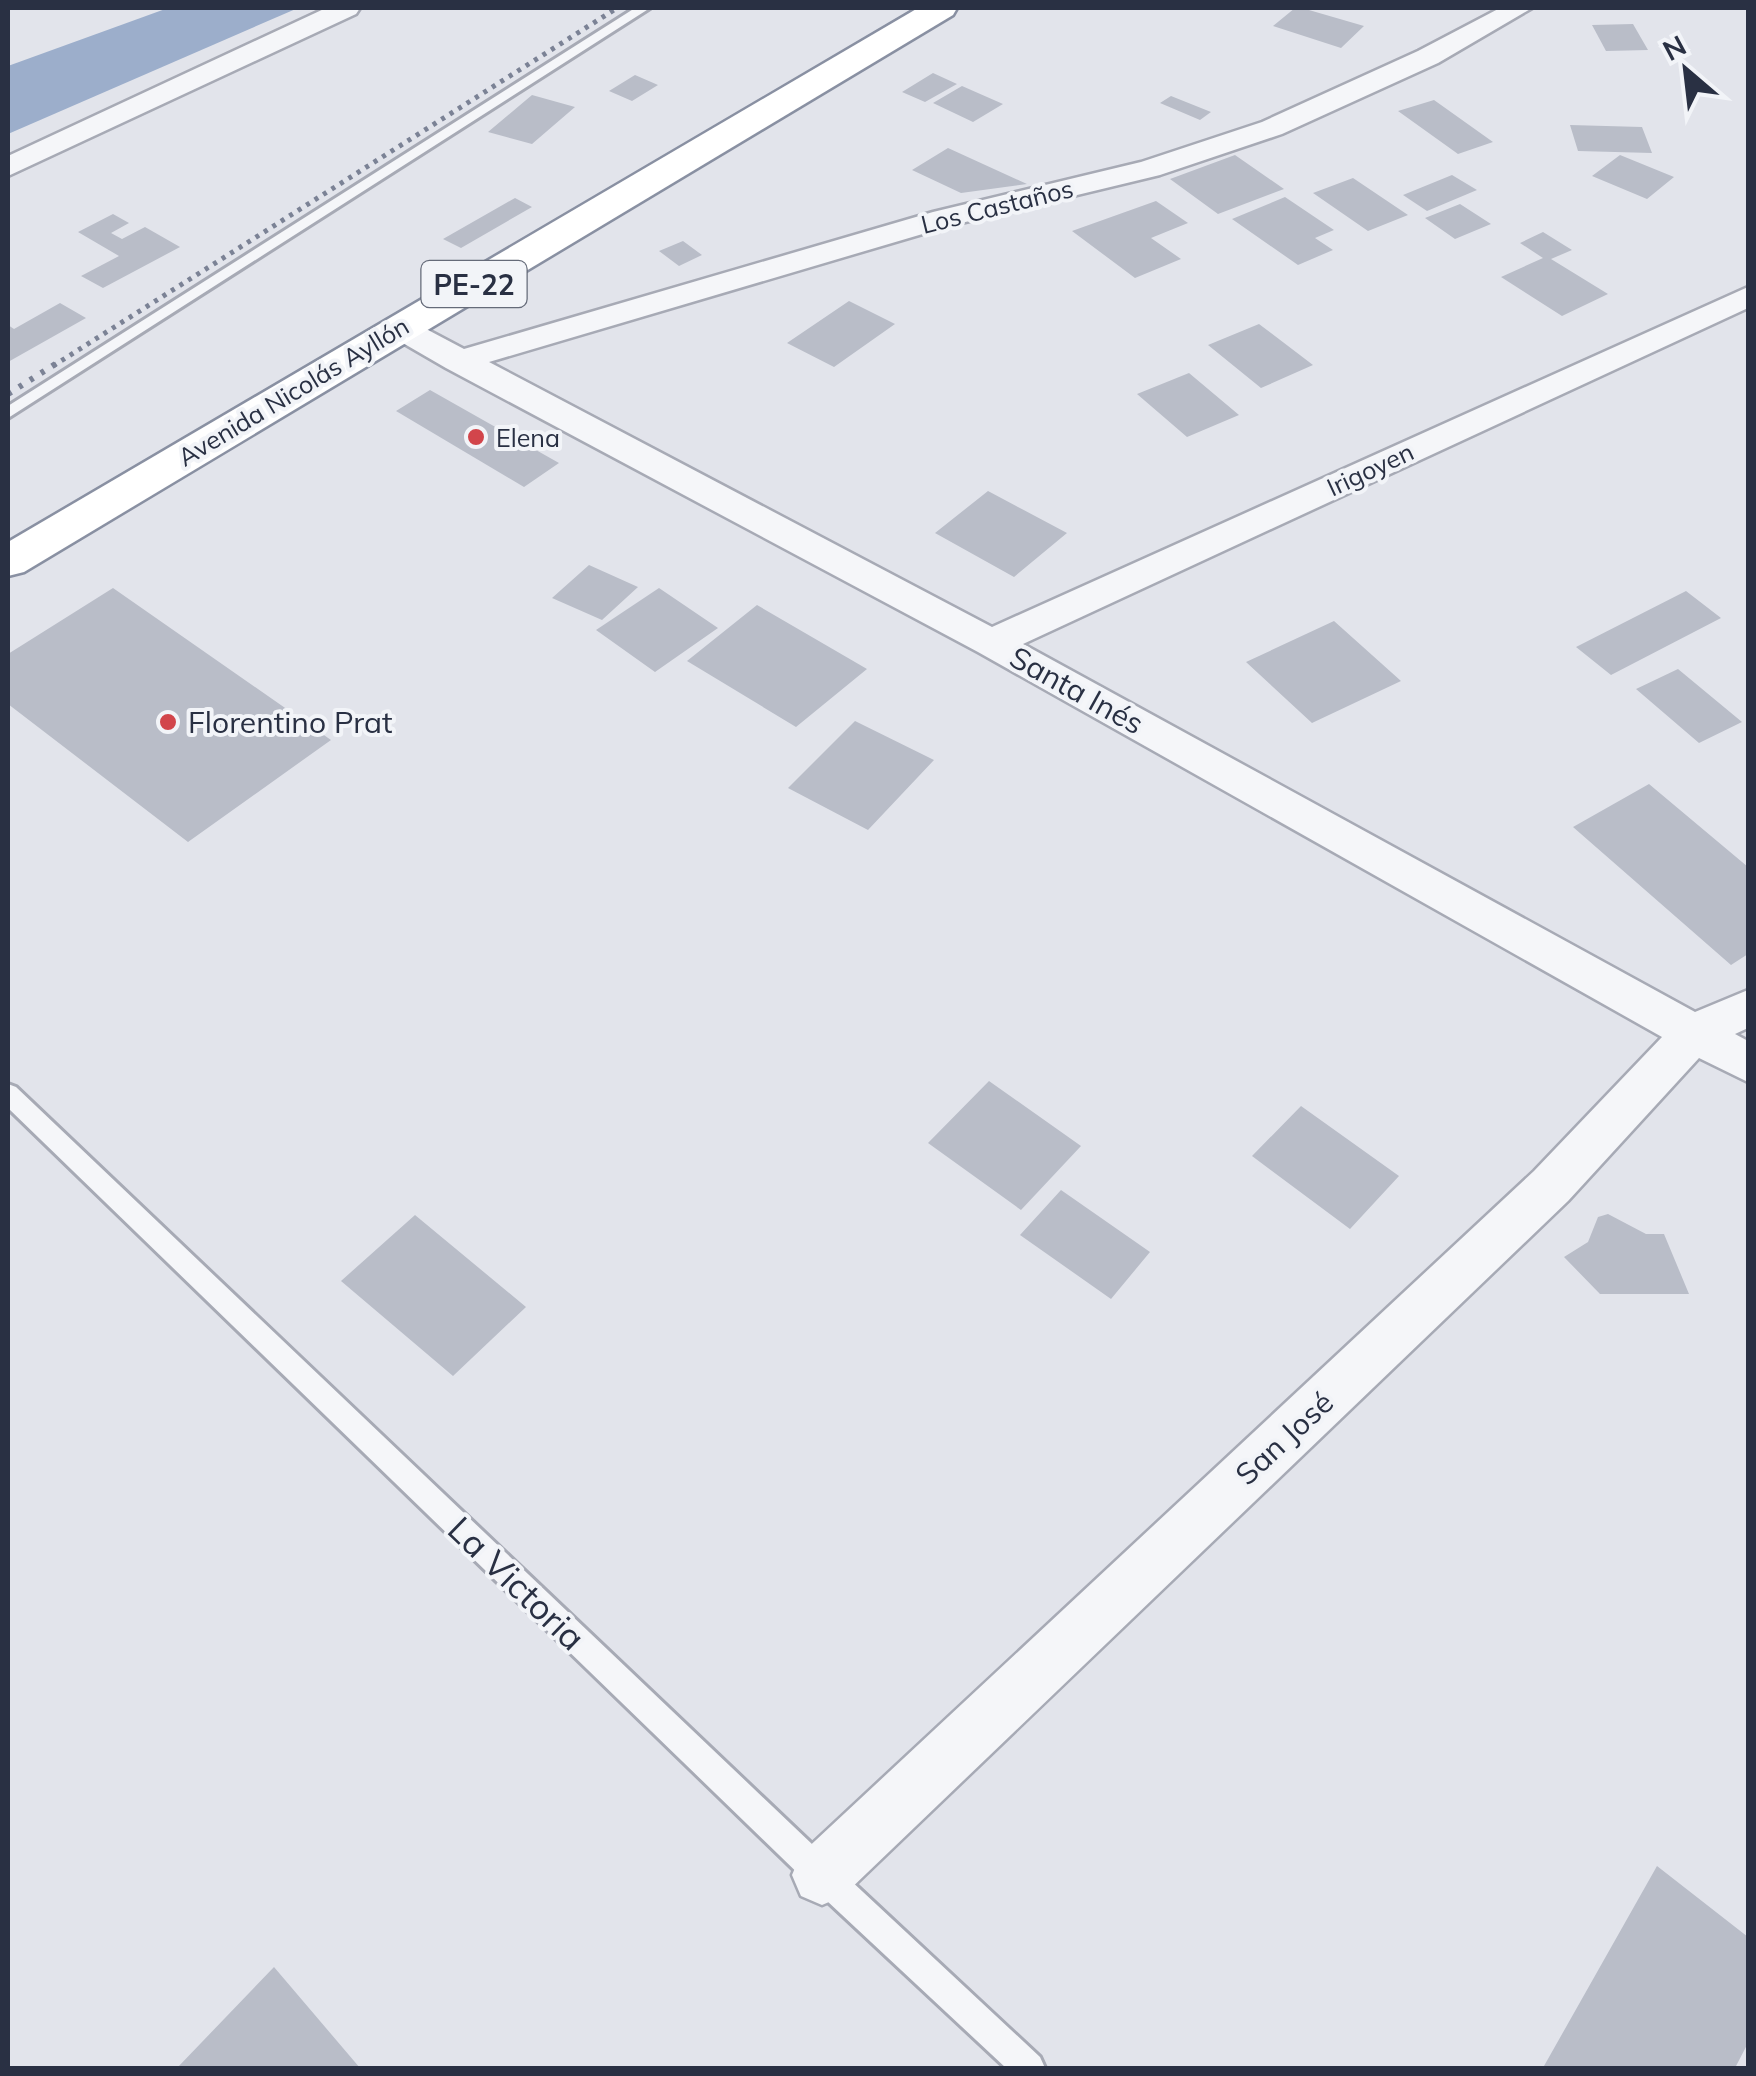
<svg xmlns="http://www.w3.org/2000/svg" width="1756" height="2076" viewBox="0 0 1756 2076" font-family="Mulish,sans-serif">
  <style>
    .water { fill: #9caecb }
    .building { fill: #b9bdc8 }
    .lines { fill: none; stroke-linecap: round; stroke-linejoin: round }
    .service-casing { stroke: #a7aab5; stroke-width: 6 }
    .minor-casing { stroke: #a7aab5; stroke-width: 5 }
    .trunk-casing { stroke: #8990a2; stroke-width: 5 }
    .service { fill: #f5f6f9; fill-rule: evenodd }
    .minor { fill: #f5f6f9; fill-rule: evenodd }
    .trunk { fill: #fff; fill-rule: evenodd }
    .rail-far1 { stroke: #7b8295; stroke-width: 5; stroke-dasharray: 4 6; stroke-linecap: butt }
    .rail { stroke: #7b8295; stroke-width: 6; stroke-dasharray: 4 9; stroke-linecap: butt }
    .poi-dot { fill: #d2454b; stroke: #f2f4f8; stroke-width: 4 }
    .labels { text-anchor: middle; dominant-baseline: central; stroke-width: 8; stroke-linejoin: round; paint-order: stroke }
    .far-street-label { font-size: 25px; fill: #293043; stroke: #f2f4f8 }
    .far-poi-label { font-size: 25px; fill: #293043; stroke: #f2f4f8; text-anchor: start }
    .shield { fill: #f2f4f8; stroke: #656b79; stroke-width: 2.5 }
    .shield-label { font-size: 28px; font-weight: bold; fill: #293043 }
    .street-label { font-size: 30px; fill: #293043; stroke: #f2f4f8 }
    .poi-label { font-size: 30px; fill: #293043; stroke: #f2f4f8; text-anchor: start }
    .near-street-label { font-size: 35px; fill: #293043; stroke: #f2f4f8 }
  </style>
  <rect width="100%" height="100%" fill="#e2e4eb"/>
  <!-- water -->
  <path class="water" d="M168,8H298L8,134V66Z"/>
  <!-- building -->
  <path class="building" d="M1295,8H1302L1364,26L1341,48L1273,26Z
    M1633,24L1648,50L1606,51L1592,25Z
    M933,73L957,84L925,102L902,92Z
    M635,75L658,85L632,101L609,91Z
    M962,86L1003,104L973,122L933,103Z
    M532,95L575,107L532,144L488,132Z
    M1171,96L1211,112L1200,120L1160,103Z
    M1434,100L1493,142L1458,154L1398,111Z
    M1570,125L1642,127L1652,153L1578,151Z
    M948,148L1027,184L961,193L912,170Z
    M1235,155L1284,189L1218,214L1170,179Z
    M1620,155L1674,177L1647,199L1592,176Z
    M1452,175L1477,190L1427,211L1403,195Z
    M1353,178L1408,215L1368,231L1313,193Z
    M1285,197L1334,230L1315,238L1333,250L1298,265L1232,219Z
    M515,198L532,207L461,248L443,239Z
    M1156,201L1188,223L1151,238L1181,259L1135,278L1072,231Z
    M1460,204L1491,224L1455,239L1425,218Z
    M113,214L129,223L111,233L122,239L145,227L180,247L103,288L81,276L119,256L78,232Z
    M1543,232L1572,250L1551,259L1608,294L1562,316L1501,277L1543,258L1520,243Z
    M683,241L702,255L679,266L659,251Z
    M849,301L895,324L834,367L787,343Z
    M60,303L86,318L8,362V325L14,329Z
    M1259,324L1313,365L1261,388L1208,345Z
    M1189,373L1239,415L1187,437L1137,394Z
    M430,390L559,463L524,487L396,411Z
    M988,491L1067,533L1014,577L935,533Z
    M589,565L638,587L602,620L552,598Z
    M113,588L331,740L188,842L8,704V654Z
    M659,588L718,628L655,672L596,630Z
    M1686,591L1721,618L1611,675L1576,647Z
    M757,605L867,669L796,727L687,661Z
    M1334,621L1401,681L1312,723L1246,662Z
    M1678,669L1742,722L1699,743L1636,689Z
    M855,721L934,760L868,830L788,788Z
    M1649,784L1748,867V954L1731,965L1573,827Z
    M989,1081L1081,1146L1021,1210L928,1143Z
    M1301,1106L1399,1176L1350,1229L1252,1156Z
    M1061,1190L1150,1252L1111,1299L1020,1235Z
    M1608,1214L1646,1234H1664L1689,1294H1600L1564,1257L1588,1242L1598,1217Z
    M415,1215L526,1307L453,1376L341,1281Z
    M1657,1866L1748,1937V2043L1735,2068H1547L1544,2066Z
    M274,1967L360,2068H177Z"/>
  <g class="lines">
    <!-- service casing -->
    <g class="service-casing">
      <path id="service" d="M635,8H650L8,418V406Z
        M8,1084L16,1087L833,1864L1040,2057L1045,2068H1006L811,1886L8,1108Z"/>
    </g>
    <!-- minor casing -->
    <g class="minor-casing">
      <path id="minor" d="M326,8H360L356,14L8,176V156Z
        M1500,8H1532L1438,63L1282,134L1160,175L953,225L489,362L992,627L1748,287V308L1023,644L1695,1012L1748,990V1028L1735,1034L1748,1041V1082L1699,1058L1568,1201L843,1896L822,1905L801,1896L792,1875L801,1854L1534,1171L1662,1037L978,652L446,368L389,335L384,328L389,321H411L464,349L933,212L1141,162L1262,122L1418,51Z"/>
    </g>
    <!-- trunk casing -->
    <g class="trunk-casing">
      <path id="trunk" d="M918,8H957L953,15L24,572L8,576V542Z"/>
    </g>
    <!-- service -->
    <use href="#service" class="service"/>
    <!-- minor -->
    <use href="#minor" class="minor"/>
    <!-- trunk -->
    <use href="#trunk" class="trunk"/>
    <!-- rail-far1 -->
    <path class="rail-far1" d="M53,366L617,8"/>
    <!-- rail -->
    <path class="rail" d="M8,394L57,363"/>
  </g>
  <!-- markers -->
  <g class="poi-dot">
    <circle cx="476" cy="437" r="10"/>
    <circle cx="168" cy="722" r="10"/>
  </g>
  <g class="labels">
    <!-- far-street labels -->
    <g class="far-street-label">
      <text transform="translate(997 206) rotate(-14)">Los Castaños</text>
      <text transform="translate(293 391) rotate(-31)">Avenida Nicolás Ayllón</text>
      <text transform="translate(1370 469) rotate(-25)">Irigoyen</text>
    </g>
    <!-- far-poi labels -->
    <g class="far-poi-label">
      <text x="496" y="437">Elena</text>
    </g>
    <!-- shield labels -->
    <rect class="shield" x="421.5" y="261" width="105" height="46" rx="8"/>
    <g class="shield-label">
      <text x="474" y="284">PE-22</text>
    </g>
    <!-- street labels -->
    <g class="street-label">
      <text transform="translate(1077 690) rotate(29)">Santa Inés</text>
      <text transform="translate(1284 1438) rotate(-43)">San José</text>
    </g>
    <!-- poi labels -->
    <g class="poi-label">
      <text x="188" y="722">Florentino Prat</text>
    </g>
    <!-- near-street labels -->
    <g class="near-street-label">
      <text transform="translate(517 1583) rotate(44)">La Victoria</text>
    </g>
  </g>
  <!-- border -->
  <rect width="1756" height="2076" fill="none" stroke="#293043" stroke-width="20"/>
  <!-- north arrow -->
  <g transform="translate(1686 70) rotate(332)" stroke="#f2f4f8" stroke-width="8" paint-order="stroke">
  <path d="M0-8L18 38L0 25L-18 38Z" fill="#293043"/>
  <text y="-15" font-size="28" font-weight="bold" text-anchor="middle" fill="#293043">N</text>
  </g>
</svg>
